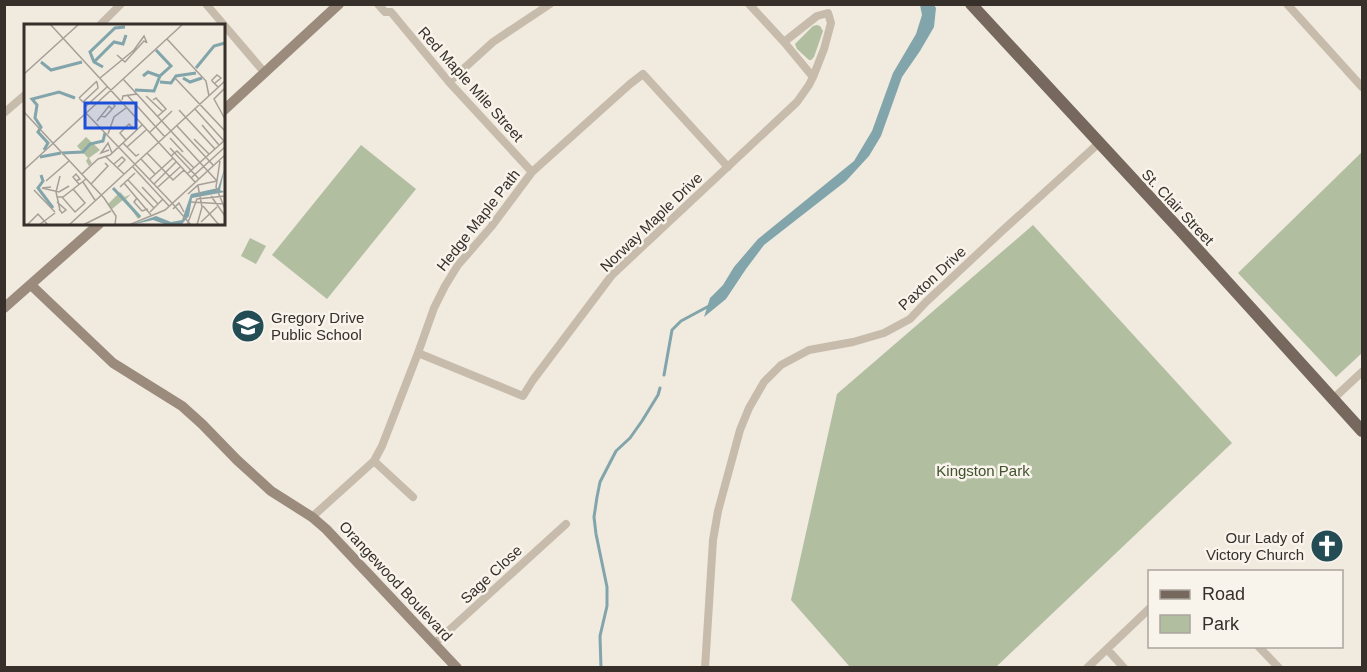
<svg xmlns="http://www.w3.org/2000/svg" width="1367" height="672" viewBox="0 0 1367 672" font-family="Arial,sans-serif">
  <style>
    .green { fill: #b1bea0 }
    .water { fill: #81a5ab }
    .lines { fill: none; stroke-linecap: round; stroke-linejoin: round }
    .stream { stroke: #81a5ab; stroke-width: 3 }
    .street { stroke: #c7bbac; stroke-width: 8 }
    .secondary { stroke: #9b8b7d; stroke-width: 10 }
    .primary { stroke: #76685d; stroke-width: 12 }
    .labels { text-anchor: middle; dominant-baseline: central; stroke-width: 5; stroke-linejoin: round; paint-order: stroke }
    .street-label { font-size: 15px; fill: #362f2a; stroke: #f8f3eb }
    .poi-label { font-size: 15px; fill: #362f2a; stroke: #f8f3eb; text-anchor: start }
    .park-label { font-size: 15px; fill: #425230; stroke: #f8f3eb }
    .inset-river { fill: none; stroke: #81a5ab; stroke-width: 3 }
    .inset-road { fill: none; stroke: #a69f97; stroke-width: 1.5 }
    .view { fill: #1d4ed8; fill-opacity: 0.15; stroke: #1d4ed8; stroke-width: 3 }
    .inset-edge { fill: none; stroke: #362f2a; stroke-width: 3 }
  </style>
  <rect width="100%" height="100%" fill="#f0eadf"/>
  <!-- green -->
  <path class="green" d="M817,25L820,26L823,31L814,57L811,60H809L797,49L795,44L813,26Z
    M361,145L416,189L327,299L272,255Z
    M1362,152V353L1336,377L1238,273Z
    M1033,225L1232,443L996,667H850L791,600L837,394Z
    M250,238L266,246L256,264L241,256Z"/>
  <!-- water -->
  <path class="water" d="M920,5H934L936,8L934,27L920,51L902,77L881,136L869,156L846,181L764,245L746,269L726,299L704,317L710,298L723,285L734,267L758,239L854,161L872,131L893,73L916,34L922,15Z"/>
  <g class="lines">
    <!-- stream -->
    <path class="stream" d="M664,375L672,330L681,321L709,306
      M601,668L600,636L607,606V587L596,534L594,517L597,497L600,482L616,451L630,438L642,421L658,395L660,388"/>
    <!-- street -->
    <path class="street" d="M206,4L265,73
      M378,4L385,12H391L449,82L532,172
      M1287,4L1362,87
      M99,26L121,4
      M784,42L817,16L828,13L831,23L824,49L813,77
      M449,82L493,42L550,4
      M4,113L26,94
      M418,353L523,396L533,380L612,275L797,102L809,85L813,77L784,42L749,4
      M1334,398L1362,372
      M374,461L413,497
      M312,517L374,461L382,446L418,353L434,308L445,286L458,265L491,227L532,172L630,84L643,74L728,167
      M434,644L566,524
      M1258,646L1279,668
      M1107,649L1124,668
      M705,668L713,540L718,511L740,430L749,408L764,382L781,365L809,350L853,342L884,333L910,319L926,302L1002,231L1099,143
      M1087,668L1150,608"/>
    <!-- secondary -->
    <path class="secondary" d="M224,110L339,4
      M31,285L113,363L182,406L202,424L237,460L271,491L312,517L326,529L457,668
      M4,308L99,224"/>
    <!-- primary -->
    <path class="primary" d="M971,4L1181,231L1362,431"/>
  </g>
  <!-- icons -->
  <defs>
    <g id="school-disc" transform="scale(1.725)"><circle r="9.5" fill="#244c54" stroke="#f8f3eb"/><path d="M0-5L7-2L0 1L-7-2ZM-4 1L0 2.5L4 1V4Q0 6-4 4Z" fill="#fff"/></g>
    <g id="church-disc" transform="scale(1.725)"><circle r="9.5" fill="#244c54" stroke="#f8f3eb"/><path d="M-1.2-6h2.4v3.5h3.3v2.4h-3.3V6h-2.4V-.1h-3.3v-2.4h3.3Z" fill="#fff"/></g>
  </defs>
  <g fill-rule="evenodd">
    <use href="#school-disc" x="248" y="326"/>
    <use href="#church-disc" x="1327" y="546"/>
  </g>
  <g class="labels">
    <!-- street labels -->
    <g class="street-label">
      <text transform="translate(471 84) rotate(48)">Red Maple Mile Street</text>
      <text transform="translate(1178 207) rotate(47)">St. Clair Street</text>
      <text transform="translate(478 220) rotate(-52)">Hedge Maple Path</text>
      <text transform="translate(651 222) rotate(-44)">Norway Maple Drive</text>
      <text transform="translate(932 278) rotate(-43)">Paxton Drive</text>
      <text transform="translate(491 574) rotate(-43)">Sage Close</text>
      <text transform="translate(396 581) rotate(47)">Orangewood Boulevard</text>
    </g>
    <!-- poi labels -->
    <g class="poi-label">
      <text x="271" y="317">Gregory Drive<tspan x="271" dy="17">Public School</tspan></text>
      <text x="1304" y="537" text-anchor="end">Our Lady of<tspan x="1304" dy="17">Victory Church</tspan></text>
    </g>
    <!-- park labels -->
    <g class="park-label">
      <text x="983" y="470">Kingston Park</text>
    </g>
  </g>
  <!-- overview -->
  <g transform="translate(24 24)">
    <rect width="201" height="201" fill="#f0eadf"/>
    <path d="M62,113L76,126L65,134L68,139L65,142L62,137L64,134L53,122ZM96,168L101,173L107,170L102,175L117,193L114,195L100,175L88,185L84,180Z" fill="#b1bea0"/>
    <path d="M201,143L196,166L201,168L168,174L165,192L158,200L143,201L129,196L107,201L132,192L147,198L158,196L167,170L194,164Z" fill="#81a5ab"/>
    <path class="inset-river" d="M71,37L90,18L99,20L102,11M17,38L27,46L58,38M79,43L70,38L66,28L91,4L101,3M172,44L190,22L201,19M119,52L124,48L135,52M159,54L166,58L178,54M136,58L147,59L152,52L172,49M111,66L130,67L136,52L147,42L132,26M20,126L24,119L14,108L17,103L11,94L13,81L8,75L35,68L51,74M38,129L59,128L66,120L79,117L81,109M16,133L37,129M17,151L19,157L14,164L29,184M89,164L116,193"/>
    <path class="inset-road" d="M26,0L171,158M143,15L182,57L185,72M93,31L101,38L120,17L123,19M0,50L55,0M76,54L110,26L120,12L123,19M151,54L201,107M99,55L193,157M191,59L197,54L193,51L188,56V57L194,63M201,64L190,75L201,95M103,71L141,113M122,72L139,88M55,74L59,78L74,64L73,58M55,74L73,57M98,76L99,72L113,70M129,76L132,74L142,85L134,92M60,84L83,63M171,85L200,117M155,86L191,125M0,88L80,174L92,192L91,201M62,89L148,179M77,92L81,93L91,82L88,78M73,97L85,82L88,85M178,101L195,121M153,102L189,141M125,109L148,87M84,110L90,93L102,84M146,114L159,128M170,115L185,130M102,116L96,109L105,100L109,104M99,119L112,132L115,130M103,123L122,106M146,124L175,155M85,126L77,129L84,119L88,129M123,129L149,156L160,146M147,132L153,127L170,144M82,133L100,150M117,135L131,150M196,137L192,163L201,185M90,140L98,133L101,136L94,143M108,142L145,182M0,146L159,0M58,150L74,135L86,131L118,101M163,150L201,116M167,154L201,123M126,155L149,134M104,156L130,184M22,157L45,137M52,157L56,155L52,150L49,153L55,160M59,158L71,176M100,159L127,191M67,160L84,142L81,139M130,160L152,138M27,163L18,164L35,168L45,162M96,163L111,149M118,163L134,180M134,163L156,143M10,166L31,188M164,170L174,161L193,157M187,172L201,192M33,173H39L62,155M38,173L51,188L61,179L49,165M113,174L110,178L118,187L124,185M33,178L42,186L38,189L35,185M167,178L201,180M148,179L167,201M179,182L195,201M149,185L155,179L160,188M36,186L32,168L36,152M126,188L139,175M177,198L193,183M4,200L14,190L24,201M15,201L31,189M45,201L201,57M59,201L87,187M105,201L141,186L201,131M163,201L173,175L201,172M173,201L178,183L174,162"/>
    <path class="view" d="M61,79H112V104H61Z"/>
    <rect width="201" height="201" class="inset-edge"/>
  </g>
  <!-- border -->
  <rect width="1367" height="672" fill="none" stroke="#362f2a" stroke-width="12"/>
  <!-- legend -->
  <rect x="1148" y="570" width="195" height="78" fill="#f8f3eb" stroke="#aaa59e" stroke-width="1.5"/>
  <rect x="1160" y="590" width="30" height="9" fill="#76685d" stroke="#aaa59e" stroke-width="1.5"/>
  <text x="1202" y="600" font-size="18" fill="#362f2a">Road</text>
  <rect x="1160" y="615" width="30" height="18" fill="#b1bea0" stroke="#aaa59e" stroke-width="1.5"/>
  <text x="1202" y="630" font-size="18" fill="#362f2a">Park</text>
</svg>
